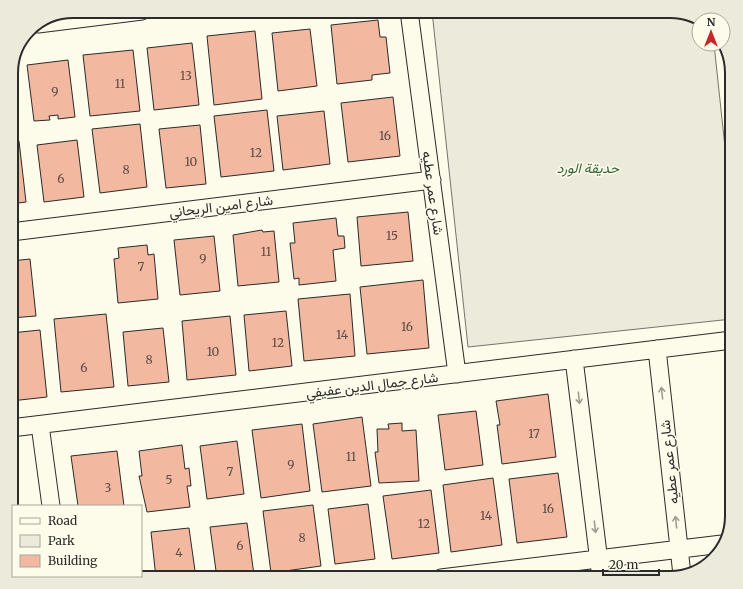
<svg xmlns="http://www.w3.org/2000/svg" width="743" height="589" viewBox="0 0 743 589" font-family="Merriweather,Vazirmatn,serif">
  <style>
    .green { fill: #ecebdb; stroke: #74746e }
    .building { fill: #f2b8a0; stroke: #2b2b2b }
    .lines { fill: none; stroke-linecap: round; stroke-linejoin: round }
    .minor-casing { stroke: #2b2b2b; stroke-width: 19 }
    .minor { stroke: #fdfbea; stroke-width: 17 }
    .oneway { stroke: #9e9d94 }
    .labels { text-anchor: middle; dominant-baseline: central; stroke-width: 3; stroke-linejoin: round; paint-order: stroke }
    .number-label { font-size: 12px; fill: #5d4e48 }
    .park-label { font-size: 14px; font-style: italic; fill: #34623c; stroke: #fdfbea }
    .street-label { font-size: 14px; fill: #2b2b2b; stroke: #fdfbea }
    .rim { fill: none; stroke: #2b2b2b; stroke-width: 2 }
  </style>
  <rect width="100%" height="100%" fill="#fdfbea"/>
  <!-- green -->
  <path class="green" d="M432,11H670L699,22V44H714L732,213V319L468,347Z"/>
  <!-- building -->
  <path class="building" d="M378,20L380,37H386L390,73L372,75V80L337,84L331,25Z
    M310,29L317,86L278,91L272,33Z
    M255,31L262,99L214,105L207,36Z
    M192,43L199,105L154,110L147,48Z
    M133,50L140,111L90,116L83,55Z
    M68,60L75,117L58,119V115L49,116L50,120L34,121L27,65Z
    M393,97L400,156L348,162L341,103Z
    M267,110L274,171L221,177L214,116Z
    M324,111L330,164L283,170L277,116Z
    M140,124L147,187L100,193L92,129Z
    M200,125L206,184L166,188L159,129Z
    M77,140L84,197L44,202L37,145Z
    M19,141L26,202L11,204V142Z
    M408,212L413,261L361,266L357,217Z
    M336,218L338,236H344L345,248L333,250L336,281L299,285V278L294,279L290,243H295L293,223Z
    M262,230L263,232L274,231L279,282L238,286L233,235Z
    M214,236L220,291L180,295L174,240Z
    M147,245L148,255L154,254L158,299L118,303L114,259L119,258L118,248Z
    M30,259L36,316L11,318V261Z
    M423,280L429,348L367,354L360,287Z
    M350,294L355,356L304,361L298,299Z
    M286,311L292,366L249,371L244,315Z
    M106,314L114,387L61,392L54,319Z
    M230,316L236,375L187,380L182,321Z
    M163,328L169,382L128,386L123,332Z
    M40,330L47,397L11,401V333Z
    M548,394L556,457L502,464L497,425H500L496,401Z
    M476,411L483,465L445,470L438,415Z
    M362,417L371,486L322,492L313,424Z
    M402,423V431L416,430L419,481L379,483L375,452H378L377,429H389L388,424Z
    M302,424L310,491L261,498L252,430Z
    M237,441L244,494L207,499L200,446Z
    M182,445L185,469L189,468L191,486H187L190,507L147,512L139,476H142L139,451Z
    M117,451L124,506H78L71,456Z
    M558,473L567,537L517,543L509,479Z
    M493,478L502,545L451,552L443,485Z
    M431,490L439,553L392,559L383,496Z
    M368,504L375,559L335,564L328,509Z
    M313,505L321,566L271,573L263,511Z
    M247,523L254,575L217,578L210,527Z
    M189,528L196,578H156L151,532Z
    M87,576H136L137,578H87Z"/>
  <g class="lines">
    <!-- minor casing -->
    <g class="minor-casing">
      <path id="minor" d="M409,11L457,374
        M38,24L142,11
        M11,232L432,180
        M657,349L682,575
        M574,359L601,578
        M40,425L51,506
        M11,428L732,340
        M441,578L722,544"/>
    </g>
    <!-- minor -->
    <use href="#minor" class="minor"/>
  </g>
  <!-- one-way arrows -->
  <defs><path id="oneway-shaft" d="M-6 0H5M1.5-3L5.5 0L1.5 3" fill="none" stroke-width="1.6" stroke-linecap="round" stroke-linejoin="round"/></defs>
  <g class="oneway">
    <use href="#oneway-shaft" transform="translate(662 393) rotate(-96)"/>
    <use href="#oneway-shaft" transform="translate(579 398) rotate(83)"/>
    <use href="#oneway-shaft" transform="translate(676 522) rotate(-96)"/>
    <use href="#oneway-shaft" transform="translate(595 527) rotate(83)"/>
  </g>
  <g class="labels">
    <!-- number labels -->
    <g class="number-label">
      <text x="186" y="75">13</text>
      <text x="120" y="83">11</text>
      <text x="55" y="91">9</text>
      <text x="385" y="135">16</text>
      <text x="256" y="152">12</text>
      <text x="191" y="161">10</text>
      <text x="126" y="169">8</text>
      <text x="61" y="178">6</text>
      <text x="392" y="235">15</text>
      <text x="266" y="251">11</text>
      <text x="203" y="258">9</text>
      <text x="141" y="266">7</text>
      <text x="407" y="326">16</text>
      <text x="342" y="334">14</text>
      <text x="278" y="342">12</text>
      <text x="213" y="351">10</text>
      <text x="149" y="359">8</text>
      <text x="84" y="367">6</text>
      <text x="534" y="433">17</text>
      <text x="351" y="456">11</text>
      <text x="291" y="464">9</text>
      <text x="230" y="471">7</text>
      <text x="169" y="479">5</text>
      <text x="108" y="487">3</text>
      <text x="548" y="508">16</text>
      <text x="486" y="515">14</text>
      <text x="424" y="523">12</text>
      <text x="302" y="537">8</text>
      <text x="240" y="545">6</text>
      <text x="179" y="552">4</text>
    </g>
    <!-- park labels -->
    <g class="park-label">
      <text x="588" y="168">حديقة الورد</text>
    </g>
    <!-- street labels -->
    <g class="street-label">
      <text transform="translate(433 193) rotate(82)">شارع عمر عطيه</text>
      <text transform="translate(221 206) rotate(-7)">شارع امين الريحاني</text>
      <text transform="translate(372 385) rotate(-7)">شارع جمال الدين عفيفي</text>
      <text transform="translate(669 462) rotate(-96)">شارع عمر عطيه</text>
    </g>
  </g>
  <!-- crop -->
  <path d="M0 0H743V589H0ZM73 18H670A55 55 0 0 1 725 73V516A55 55 0 0 1 670 571H73A55 55 0 0 1 18 516V73A55 55 0 0 1 73 18Z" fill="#eceadb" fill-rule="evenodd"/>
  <path class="rim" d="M73 18H670A55 55 0 0 1 725 73V516A55 55 0 0 1 670 571H73A55 55 0 0 1 18 516V73A55 55 0 0 1 73 18Z"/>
  <!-- legend -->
  <rect x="12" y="505" width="130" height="72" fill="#fdfbea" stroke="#a9a89e"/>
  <rect x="20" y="518" width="20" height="6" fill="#fdfbea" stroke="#a9a89e"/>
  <text x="48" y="525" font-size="12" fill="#2b2b2b">Road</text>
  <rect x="20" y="535" width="20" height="12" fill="#ecebdb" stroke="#a9a89e"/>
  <text x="48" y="545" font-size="12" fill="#2b2b2b">Park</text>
  <rect x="20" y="555" width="20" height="12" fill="#f2b8a0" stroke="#a9a89e"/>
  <text x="48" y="565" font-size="12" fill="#2b2b2b">Building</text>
  <!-- north arrow -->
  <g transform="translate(711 32)"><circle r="19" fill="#fdfbea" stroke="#a9a89e"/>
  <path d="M0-3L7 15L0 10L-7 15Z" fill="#c62828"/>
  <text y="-6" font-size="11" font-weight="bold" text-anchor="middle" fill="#2b2b2b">N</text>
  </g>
  <!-- scale -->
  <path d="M603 569v6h56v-6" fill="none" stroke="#2b2b2b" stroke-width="2"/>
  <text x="609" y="569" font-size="12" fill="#2b2b2b" stroke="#fdfbea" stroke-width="3" paint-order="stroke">20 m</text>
</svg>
